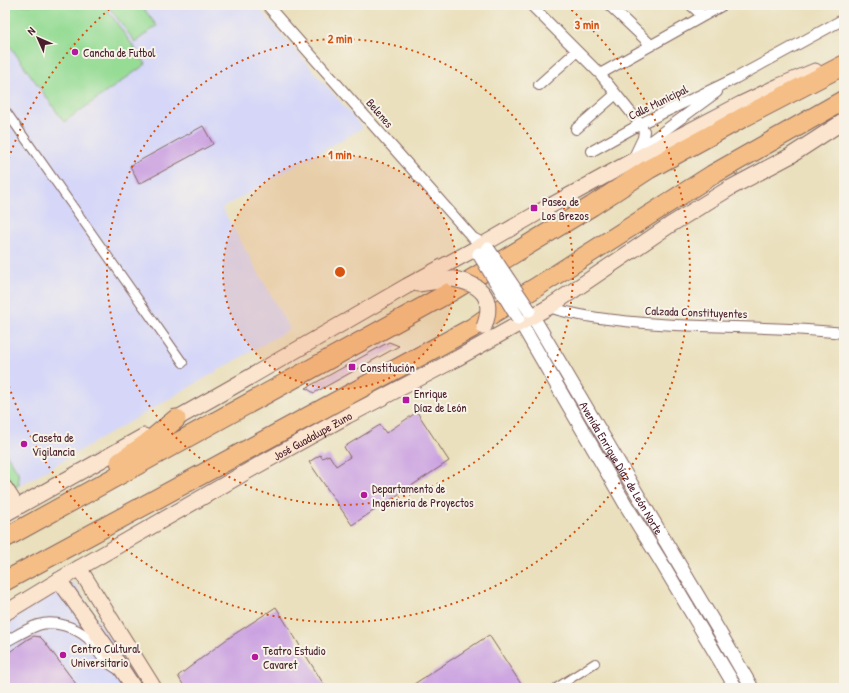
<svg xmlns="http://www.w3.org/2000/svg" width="849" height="693" viewBox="0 0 849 693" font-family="'Patrick Hand',sans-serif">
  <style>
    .built { fill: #d6d7f8 }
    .green { fill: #96dc95; stroke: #707e60 }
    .building { fill: #caa1e1 }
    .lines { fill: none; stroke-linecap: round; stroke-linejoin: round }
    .pedestrian-casing { stroke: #82635e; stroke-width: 10 }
    .minor-casing { stroke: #82635e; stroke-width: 12 }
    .tertiary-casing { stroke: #82635e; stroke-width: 15 }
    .secondary-casing { stroke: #82635e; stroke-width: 17 }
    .motorway-casing { stroke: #82635e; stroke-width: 21 }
    .pedestrian { stroke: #fff; stroke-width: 8 }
    .minor { stroke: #fff; stroke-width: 10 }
    .tertiary { stroke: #fff; stroke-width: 13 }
    .secondary { stroke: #fbe5cf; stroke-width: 15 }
    .motorway { stroke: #f5be86; stroke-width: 19 }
    .tertiary-bridge-casing { stroke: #82635e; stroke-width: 15; stroke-linecap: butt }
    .secondary-bridge-casing { stroke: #82635e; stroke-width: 17; stroke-linecap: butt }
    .tertiary-bridge { stroke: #fff; stroke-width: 13 }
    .secondary-bridge { stroke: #fbe5cf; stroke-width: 15 }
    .ring { fill: none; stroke: #d8530f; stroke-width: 2; stroke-dasharray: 2 4 }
    .poi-dot { fill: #b5179e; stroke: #f7f3e8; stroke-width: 1.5 }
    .labels { text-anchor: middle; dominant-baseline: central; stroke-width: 4; stroke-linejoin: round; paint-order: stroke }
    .poi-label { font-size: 12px; fill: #4a1f2b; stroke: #f7f3e8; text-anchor: start }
    .street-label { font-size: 12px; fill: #4a1f2b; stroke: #f7f3e8 }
    .centre { fill: #d8530f; stroke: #f7f3e8; stroke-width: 2 }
    .ring-label { font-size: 12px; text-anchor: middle; font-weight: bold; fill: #d8530f; stroke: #f7f3e8; stroke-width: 4; stroke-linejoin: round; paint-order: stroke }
  </style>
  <rect width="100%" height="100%" fill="#f7f3e8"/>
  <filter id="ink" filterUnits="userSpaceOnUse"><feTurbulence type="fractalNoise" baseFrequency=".025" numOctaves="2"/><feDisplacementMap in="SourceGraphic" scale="8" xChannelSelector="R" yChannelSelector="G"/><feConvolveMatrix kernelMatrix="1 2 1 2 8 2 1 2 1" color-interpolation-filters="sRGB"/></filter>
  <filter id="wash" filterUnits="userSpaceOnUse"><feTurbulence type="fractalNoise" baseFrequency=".012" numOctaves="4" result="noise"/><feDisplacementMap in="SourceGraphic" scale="16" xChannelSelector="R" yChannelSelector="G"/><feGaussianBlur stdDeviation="0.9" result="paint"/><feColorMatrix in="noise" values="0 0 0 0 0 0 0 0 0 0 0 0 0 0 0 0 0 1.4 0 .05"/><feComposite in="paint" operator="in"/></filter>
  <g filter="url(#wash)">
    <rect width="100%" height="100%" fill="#eae0bd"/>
    <!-- built -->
    <path class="built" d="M5,5H256L363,128L222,208L290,329L14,489L5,475Z
      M74,582L141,688H5V621Z"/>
    <!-- green -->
    <path class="green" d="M5,5H104L146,64L64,122L5,39Z
      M110,5H141L157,26L135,42L108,6Z
      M5,452L18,472L19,485L14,487L5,472Z"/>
    <g id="blocks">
      <!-- building -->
      <path class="building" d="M203,126L213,144L139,184L130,166Z
        M389,342L399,346L314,393L306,388Z
        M417,412L449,461L352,525L309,462L320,455L322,458L329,455L336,466L350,457L344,447L380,425L386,433Z
        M276,607L326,688H185L178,676L227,639Z
        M489,635L521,684L515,688H408Z
        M34,636L40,637L44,641L79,688H5V655L28,639Z"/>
    </g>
  </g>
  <g filter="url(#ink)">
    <use href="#blocks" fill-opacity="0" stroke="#82635e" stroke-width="1"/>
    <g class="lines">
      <!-- pedestrian casing -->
      <g class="pedestrian-casing">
        <path id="pedestrian" d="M5,110L183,363
          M556,688L595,663"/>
      </g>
      <!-- minor casing -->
      <g class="minor-casing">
        <path id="minor" d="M267,5L473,238L484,244
          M531,5L600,74L640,124L644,131L643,138L632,161
          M609,5L651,45
          M691,5L703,16
          M600,74L723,5
          M539,85L577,51
          M576,129L616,94
          M638,150L717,92
          M592,151L646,121L736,78L844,19
          M549,307C576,316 605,319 633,322C703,329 774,325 844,333
          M5,642C16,636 27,629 38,625C55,620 75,627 88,638C94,644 98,652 103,658C107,662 113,666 118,669"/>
      </g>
      <!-- tertiary casing -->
      <g class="tertiary-casing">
        <g id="tertiary">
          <path id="s1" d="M529,310L642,502L719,631L752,688"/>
          <path d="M518,318L627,507L660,560L736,688"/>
        </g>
      </g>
      <!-- secondary casing -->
      <g class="secondary-casing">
        <g id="secondary">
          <path d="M418,284L453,279"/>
          <path d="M167,424L243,381L407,286L484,244L541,211L632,161L741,104L779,86L815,71"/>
          <path d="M5,488L17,507"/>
          <path d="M5,514L144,436"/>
          <path d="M79,568L154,688"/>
          <path d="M59,580L117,662L134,688"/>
          <path id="s2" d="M5,613L79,568L255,467L347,416L454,360L549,307L670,225L730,188L790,156L844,121"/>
        </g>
      </g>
      <!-- motorway casing -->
      <g class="motorway-casing">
        <path id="motorway" d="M120,462L146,444L176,419
          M5,538L452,291L592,206L649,169L742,118L819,78L844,65
          M5,581L472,328L495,312L535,288L712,175L844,100"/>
      </g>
      <!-- pedestrian -->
      <use href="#pedestrian" class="pedestrian"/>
      <!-- minor -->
      <use href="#minor" class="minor"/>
      <!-- tertiary -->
      <use href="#tertiary" class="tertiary"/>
      <!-- secondary -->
      <use href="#secondary" class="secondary"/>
      <!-- motorway -->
      <use href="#motorway" class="motorway"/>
      <!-- tertiary-bridge casing -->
      <g class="tertiary-bridge-casing">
        <path id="tertiary-bridge" d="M488,249L529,310
          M479,254L518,318"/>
      </g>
      <!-- secondary-bridge casing -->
      <g class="secondary-bridge-casing">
        <path id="secondary-bridge" d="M453,279C482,284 495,298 484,327"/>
      </g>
      <!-- tertiary-bridge -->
      <use href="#tertiary-bridge" class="tertiary-bridge"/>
      <!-- secondary-bridge -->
      <use href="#secondary-bridge" class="secondary-bridge"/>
    </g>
  </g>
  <!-- distance rings -->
  <circle cx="340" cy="272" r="117" fill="#d8530f" fill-opacity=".12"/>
  <g class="ring">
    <circle cx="340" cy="272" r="117"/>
    <circle cx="340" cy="272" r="233"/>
    <path d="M5 170A350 350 0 0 1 113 6M567 6A350 350 0 1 1 5 374"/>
  </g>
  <!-- markers -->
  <g class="poi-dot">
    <circle cx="75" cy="52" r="4"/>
    <rect x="530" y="204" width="8" height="8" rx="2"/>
    <rect x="348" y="363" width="8" height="8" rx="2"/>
    <rect x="402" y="396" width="8" height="8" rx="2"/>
    <circle cx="24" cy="444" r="4"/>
    <circle cx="364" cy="495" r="4"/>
    <circle cx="63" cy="655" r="4"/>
    <circle cx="255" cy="657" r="4"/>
  </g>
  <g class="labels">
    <!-- poi labels -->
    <g class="poi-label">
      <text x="83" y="52">Cancha de Futbol</text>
      <text x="542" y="201">Paseo de<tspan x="542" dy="14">Los Brezos</tspan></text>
      <text x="360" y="367">Constitución</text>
      <text x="414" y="393">Enrique<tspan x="414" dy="14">Díaz de León</tspan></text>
      <text x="32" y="437">Caseta de<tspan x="32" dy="14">Vigilancia</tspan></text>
      <text x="372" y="488">Departamento de<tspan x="372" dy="14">Ingenieria de Proyectos</tspan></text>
      <text x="71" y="648">Centro Cultural<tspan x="71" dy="14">Universitario</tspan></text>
      <text x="263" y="650">Teatro Estudio<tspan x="263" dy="14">Cavaret</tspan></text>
    </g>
    <!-- street labels -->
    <g class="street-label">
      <text transform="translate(658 102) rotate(-26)">Calle Municipal</text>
      <text transform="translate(380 113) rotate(49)">Belenes</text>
      <text transform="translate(696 312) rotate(2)">Calzada Constituyentes</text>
      <text stroke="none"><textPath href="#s2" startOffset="355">José Guadalupe Zuno</textPath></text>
      <text stroke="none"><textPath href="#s1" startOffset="183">Avenida Enrique Díaz de León Norte</textPath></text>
    </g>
  </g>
  <circle cx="340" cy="272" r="6" class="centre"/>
  <g class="ring-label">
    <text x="587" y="29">3 min</text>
    <text x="340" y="43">2 min</text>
    <text x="340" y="159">1 min</text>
  </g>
  <!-- margin -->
  <rect width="849" height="693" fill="none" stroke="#f7f3e8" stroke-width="20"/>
  <!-- north arrow -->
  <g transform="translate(38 38) rotate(315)" stroke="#f7f3e8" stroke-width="3" paint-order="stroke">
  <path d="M0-3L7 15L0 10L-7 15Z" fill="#4a1f2b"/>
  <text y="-6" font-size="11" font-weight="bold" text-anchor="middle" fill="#4a1f2b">N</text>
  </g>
</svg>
